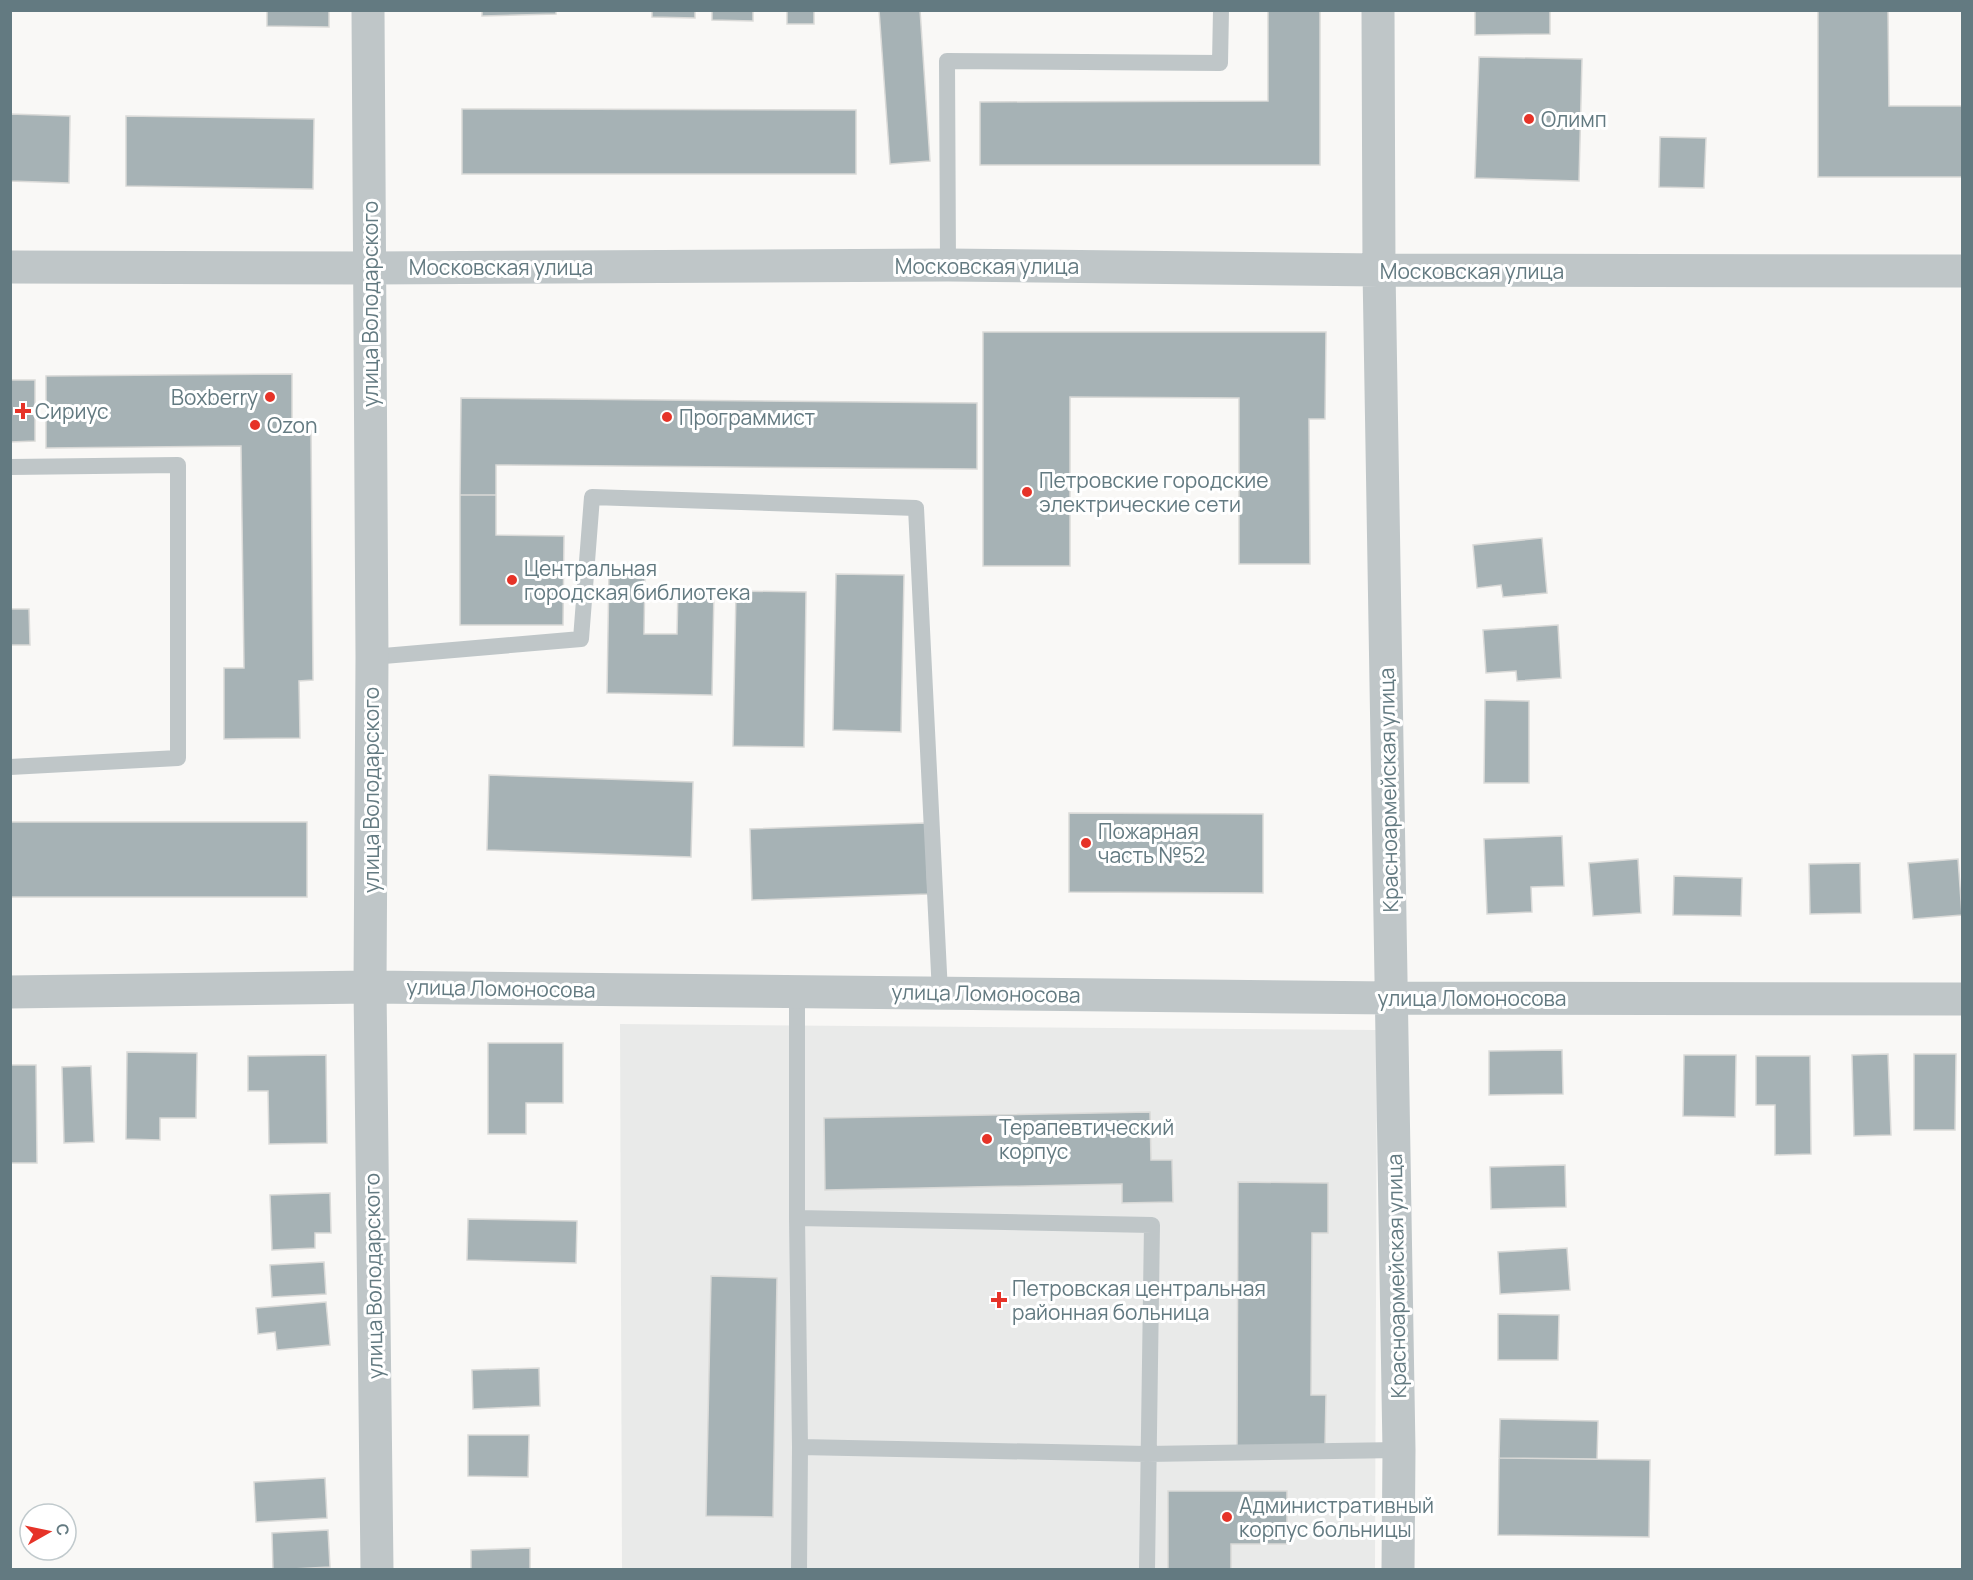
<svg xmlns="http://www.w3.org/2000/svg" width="1973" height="1580" viewBox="0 0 1973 1580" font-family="Manrope,sans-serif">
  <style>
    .built { fill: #e9eae9 }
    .building { fill: #a6b2b5; stroke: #dadad8; stroke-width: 1.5 }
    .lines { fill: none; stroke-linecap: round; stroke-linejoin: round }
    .lane { stroke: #bfc6c8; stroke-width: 16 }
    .street { stroke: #bfc6c8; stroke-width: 33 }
    .poi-dot { fill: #e63328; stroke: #fff; stroke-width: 2 }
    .labels { text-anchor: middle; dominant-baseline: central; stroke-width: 6; stroke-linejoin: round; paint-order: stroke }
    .poi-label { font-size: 21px; fill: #637a81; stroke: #fff; text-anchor: start }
    .street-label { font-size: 21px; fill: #637a81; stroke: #fff }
  </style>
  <rect width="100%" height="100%" fill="#f9f8f6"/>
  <!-- built -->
  <path class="built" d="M620,1024L1377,1030L1375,1569H622Z"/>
  <!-- building -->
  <path class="building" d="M267,10H329V27L267,26Z
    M482,10H556V14L482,16Z
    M652,10H695V18L652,17Z
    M712,10H753V21L712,20Z
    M787,10H814V24H787Z
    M879,10H920L930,161L890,164Z
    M1268,10H1320V165H980V102L1268,101Z
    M1475,10H1550V34L1475,35Z
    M1818,10H1888L1889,106H1962V177H1818Z
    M1479,57L1582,59L1579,181L1475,178Z
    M462,109L856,110V174H462Z
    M10,114L70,116L69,183L10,181Z
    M126,116L314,119L313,189L126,186Z
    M1660,137L1706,138L1704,188L1659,187Z
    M983,332H1326L1325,419H1309L1310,564H1239V398L1070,397V566H983Z
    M292,374V432L311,431L313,680L299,681L300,738L224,739V668H244L241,446L46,448V376Z
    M10,380H35V441L10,442Z
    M461,398L977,403V469L496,465V495H460Z
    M460,495H496V535L564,536L563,625H460Z
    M1542,538L1547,593L1503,597L1501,585L1477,588L1473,545Z
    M609,569H645L644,634H677L678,588L714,589L712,695L607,693Z
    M836,574L904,575L901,732L833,730Z
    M736,591L806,592L804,747L733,746Z
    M10,609H29L30,645H10Z
    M1558,625L1561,678L1517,681L1516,671L1486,673L1483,630Z
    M1485,700L1529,701V783H1484Z
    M489,775L693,782L691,857L487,850Z
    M1069,813L1263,814V893L1069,892Z
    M10,822H307V897H10Z
    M926,823L928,894L752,900L750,829Z
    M1562,836L1564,886L1531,887L1532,912L1487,914L1484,839Z
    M1638,859L1641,913L1593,916L1589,863Z
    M1958,859L1962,915L1913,919L1908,863Z
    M1860,863L1861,913L1810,914L1809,864Z
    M1674,876L1742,878L1741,916L1673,915Z
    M488,1043H563V1103H526V1134H488Z
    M1562,1050L1563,1094L1489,1095V1051Z
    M127,1052L197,1053L196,1118H160V1140L126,1139Z
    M1888,1054L1891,1135L1854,1136L1852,1055Z
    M1914,1054H1956L1955,1130H1914Z
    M326,1055L327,1143L269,1144L268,1091H248V1056Z
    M1684,1055H1736L1735,1117L1683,1116Z
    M1756,1056H1810L1811,1154L1775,1155V1105H1756Z
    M10,1065H36L37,1163H10Z
    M91,1066L94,1142L64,1143L62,1067Z
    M1150,1112L1151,1160H1172L1173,1202L1122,1203V1184L825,1190L824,1118Z
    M1565,1165L1566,1207L1491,1209L1490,1167Z
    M1238,1182L1328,1183V1233H1312L1311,1395H1326L1325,1447L1237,1446Z
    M330,1193L331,1233H315V1248L272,1250L270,1195Z
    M468,1219L577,1221L576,1263L467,1260Z
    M1567,1248L1570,1290L1500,1294L1498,1252Z
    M324,1262L326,1294L272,1297L270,1265Z
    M711,1276L777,1278L773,1517L706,1516Z
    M326,1302L330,1345L277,1350L275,1332L258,1334L256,1308Z
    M1498,1314L1559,1315L1558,1360H1498Z
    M539,1368L540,1406L473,1409L472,1370Z
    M1500,1419L1598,1421L1597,1459L1499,1458Z
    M468,1435H529L528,1477L468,1476Z
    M1499,1458L1650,1460L1649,1537L1498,1535Z
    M325,1478L327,1518L256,1522L254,1482Z
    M1168,1491H1287V1544H1231V1570H1168Z
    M328,1530L330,1567L273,1570L272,1533Z
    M530,1548V1570H471V1550Z"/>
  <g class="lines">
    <!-- lane -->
    <path class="lane" d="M948,265L947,61L1220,63L1221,10
      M10,467L178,465V758L10,767
      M372,657L581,639L592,497L916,508L940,993
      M797,991V1218L1152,1225L1147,1570
      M797,1218L800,1447
      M799,1570L800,1447L1147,1454L1399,1450"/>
    <!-- street -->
    <path class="street" d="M368,10L372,657L370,987L377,1570
      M1378,10L1379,270L1399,1450L1398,1570
      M10,267L370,268L948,265L1379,270L1962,271
      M10,992L370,987L1391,998L1962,999"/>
  </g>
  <!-- markers -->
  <g class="poi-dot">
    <circle cx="1529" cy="119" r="6"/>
    <circle cx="270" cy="397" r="6"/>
    <path d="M20 402h6v6h6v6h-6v6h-6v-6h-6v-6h6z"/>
    <circle cx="667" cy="417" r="6"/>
    <circle cx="255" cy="425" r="6"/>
    <circle cx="1027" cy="492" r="6"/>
    <circle cx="512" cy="580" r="6"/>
    <circle cx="1086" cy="843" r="6"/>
    <circle cx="987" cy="1139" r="6"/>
    <path d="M996 1291h6v6h6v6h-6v6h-6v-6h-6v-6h6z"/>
    <circle cx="1227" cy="1517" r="6"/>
  </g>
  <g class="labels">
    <!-- poi labels -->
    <g class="poi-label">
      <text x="1541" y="119">Олимп</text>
      <text x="258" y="397" text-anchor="end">Boxberry</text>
      <text x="35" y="411">Сириус</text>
      <text x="679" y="417">Программист</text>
      <text x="267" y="425">Ozon</text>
      <text x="1039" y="480">Петровские городские<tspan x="1039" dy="24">электрические сети</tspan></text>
      <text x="524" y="568">Центральная<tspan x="524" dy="24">городская библиотека</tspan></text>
      <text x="1098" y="831">Пожарная<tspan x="1098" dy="24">часть №52</tspan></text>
      <text x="999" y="1127">Терапевтический<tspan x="999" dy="24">корпус</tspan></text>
      <text x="1012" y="1288">Петровская центральная<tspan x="1012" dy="24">районная больница</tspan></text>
      <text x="1239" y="1505">Административный<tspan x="1239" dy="24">корпус больницы</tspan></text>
    </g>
    <!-- street labels -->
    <g class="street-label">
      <text x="987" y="266">Московская улица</text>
      <text x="501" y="267">Московская улица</text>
      <text x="1472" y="271">Московская улица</text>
      <text transform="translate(370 304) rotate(-90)">улица Володарского</text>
      <text transform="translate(371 790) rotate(-90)">улица Володарского</text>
      <text transform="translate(1388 790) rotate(-91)">Красноармейская улица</text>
      <text transform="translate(501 988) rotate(1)">улица Ломоносова</text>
      <text transform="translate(986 993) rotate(1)">улица Ломоносова</text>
      <text x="1472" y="998">улица Ломоносова</text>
      <text transform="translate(373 1276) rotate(-91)">улица Володарского</text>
      <text transform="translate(1396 1276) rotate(-91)">Красноармейская улица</text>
    </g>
  </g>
  <!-- border -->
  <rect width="1973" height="1580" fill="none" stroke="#637a81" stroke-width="24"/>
  <!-- north arrow -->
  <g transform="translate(48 1532) rotate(81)"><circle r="28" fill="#ffffff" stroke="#c1cacd" stroke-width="1.5"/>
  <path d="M0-4.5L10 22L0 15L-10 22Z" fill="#e63328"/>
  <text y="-9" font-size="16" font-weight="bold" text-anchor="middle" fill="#637a81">С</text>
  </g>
</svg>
